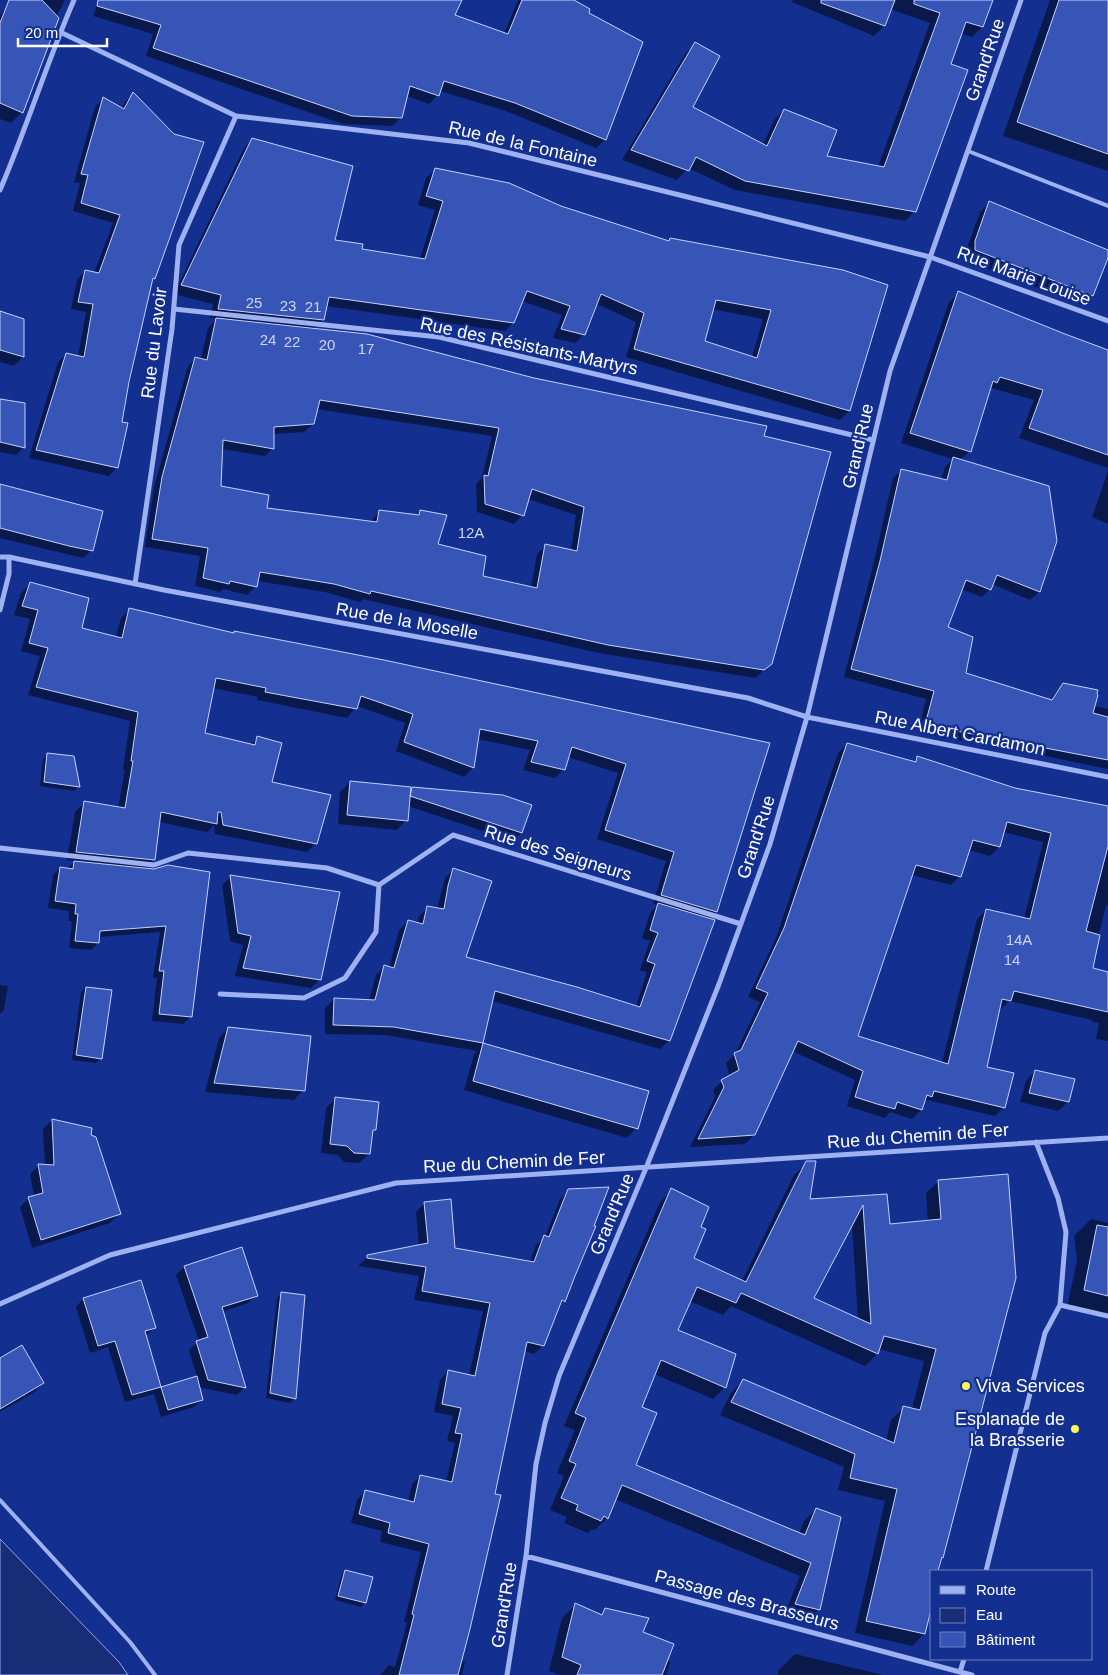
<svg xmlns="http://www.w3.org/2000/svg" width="1108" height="1675" viewBox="0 0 1108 1675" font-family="Helvetica,sans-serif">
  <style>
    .water { fill: #192d76; stroke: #8fa9f4 }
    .shadow { fill: #0007; fill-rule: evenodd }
    .building { fill: #3755b6; stroke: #c4d2fc; fill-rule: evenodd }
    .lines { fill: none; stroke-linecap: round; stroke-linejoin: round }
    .lane { stroke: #9eb2f1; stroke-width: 4 }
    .street { stroke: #9eb2f1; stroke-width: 5 }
    .poi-dot { fill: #fff35e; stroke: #132f8f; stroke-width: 2 }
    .labels { text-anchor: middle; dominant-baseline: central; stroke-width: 4.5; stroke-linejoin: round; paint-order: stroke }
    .number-label { font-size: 15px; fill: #cdd4ed }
    .street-label { font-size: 18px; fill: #fff; stroke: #132f8f }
    .poi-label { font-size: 18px; fill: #fff; stroke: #132f8f; text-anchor: start }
  </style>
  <rect width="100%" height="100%" fill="#132f8f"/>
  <!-- water -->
  <path class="water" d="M0,1539L119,1662L128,1675H0Z"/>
  <!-- shadow -->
  <path class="shadow" d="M25,0H65L56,17L22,112L11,123L0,119V15L6,8Z
    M99,0H461L454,16L504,34L518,0H571L584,5L587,13L641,43L605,140L596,148L506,111L440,91L438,95L429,104L407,96L401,118L392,126L343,124L146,56L153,34L93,16Z
    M793,0H990L982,27L972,37L960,33L950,65L915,211L905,221L735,190L688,168L677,180L622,160L685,54L695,44L692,108L763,145L774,120L784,110L825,157L878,167L930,23L890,9L884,26L874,36L792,2Z
    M1050,0H1108V171L1003,136Z
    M133,94L154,278L152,280L121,423L117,467L109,476L29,458L58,362L67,354L78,357L86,312L71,309L77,280L85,271L94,273L113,223L73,211L80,183L74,182L95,107L103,99L121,109L125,102Z
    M252,140L333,241L361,250L420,259L435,210L418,205L426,178L435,170L667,242L670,240L887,286L849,411L840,420L626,357L636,322L597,304L584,334L575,343L553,338L562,315L522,301L513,323L505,331L326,306L323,320L313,329L762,437L770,663L762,672L755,678L599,653L363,599L360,602L325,592L257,581L256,586L247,595L223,589L220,592L195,586L200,556L145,547L154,487L188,366L196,358L201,359L208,328L217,318H210L213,304L174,294L244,148ZM712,309L763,319L752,357L703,342ZM316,409L492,436L482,478L476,484L477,512L514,524L522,516L528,499L576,515L571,551L546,546L537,554L531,588L481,577L437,545L420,511L415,516L379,512L370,522L265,509L219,487L222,449L265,456L273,448V434L304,432L313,424Z
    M990,202L1108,251L1092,296L1082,305L966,260V251L980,212Z
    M959,293L1064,335L1108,351V468L1019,438L1034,400L991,388L989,390L970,451L960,460L1055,541L1039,592L1030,600L992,584L990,589L982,597L961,589L947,627L965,673L1050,701L1055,693L1063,684L1094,706L1108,709V769L1031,753L918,733L926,699L844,677L872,570L893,478L902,470L941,480L945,467L953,459L901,443L949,302Z
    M0,313L23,320V357L14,366L0,362Z
    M0,400L24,447L16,455L0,452Z
    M1108,471V524L1092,517Z
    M0,489L92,550L83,558L0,538Z
    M30,584L81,629L116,637L121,618L130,609L233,634L235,632L768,744L716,911L708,920L669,1041L660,1049L492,1001L482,1044L647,1092L636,1128L627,1138L464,1090L474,1054L477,1051L385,1035L325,1034V1008L334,999L369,1001L376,975L384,967L389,968L399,930L408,921L417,924L419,916L428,908L437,909L445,878L454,869L464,958L636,1006L647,972L640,970L650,941L642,938L650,913L658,905L653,904L666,861L597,839L618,773L568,757L564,769L555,778L523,770L530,750L477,739L473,768L464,777L396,751L405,723L357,706L347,718L257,700L258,697L212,688L203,734L250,745L257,738L271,783L316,843L307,852L215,834L214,825L207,832L159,822L154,859L144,870L154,871L190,1017L183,1024L152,1021L157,978H153L160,932L99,937L98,943L91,950L69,948L72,921H69V911L48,908L53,875L60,868L67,869L75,861L67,860L75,812L84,803L118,808L125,770H123L130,721L28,695L40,656L21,651L30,619L14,615L21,593Z
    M847,744L913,762L918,758L1015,789L1108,808V906L1106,905L1091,969L1108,973V1041L1096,1039L1099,1023L1092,1022V1020L1009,1001L1001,1009H999L986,1068L1004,1107L995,1116L927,1100L923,1104L921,1110L912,1119L890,1112L885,1118L847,1106L855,1080L792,1051L754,1135L745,1144L690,1147L715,1097L713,1090L722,1081L730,1077L726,1063L735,1054L760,1002L748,997L776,938L838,753ZM1003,832L1043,842L1024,919L986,910L977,919L942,1063L856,1037L911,875L951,885L960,876L969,850L990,856L999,847Z
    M48,754L79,786L74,791L40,786L43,759Z
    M350,782L409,791L413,788L531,805L521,833L513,841L408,806L406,820L397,830L338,824L340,792Z
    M231,877L320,979L311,988L235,976L243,945L230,941L222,885Z
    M0,985L8,986L4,1010L0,1014Z
    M86,988L101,1058L96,1063L72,1060L81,992Z
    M228,1028L303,1090L294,1100L205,1092L219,1038Z
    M1035,1071L1068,1102L1058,1111L1020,1102L1026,1081Z
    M336,1098L374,1129L371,1132L369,1154L359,1163L344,1162L338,1155L321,1153L326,1108Z
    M52,1120L91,1129L90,1138L119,1214L110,1223L32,1248L20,1207L29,1198L34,1197L30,1174L39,1166H45L43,1129Z
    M807,1163L808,1201L886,1196L889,1225L928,1222L926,1193L939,1181L1007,1176L955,1504L939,1571H932L924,1634L912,1646L855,1633L885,1501L838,1490L844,1467L720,1415L731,1393L743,1380L886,1441L891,1420L904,1408L912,1409L924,1361L879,1349L877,1354L865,1366L731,1306L723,1315L689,1301L676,1330L725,1387L713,1399L654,1374L641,1408L635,1466L799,1534L804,1521L816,1509L819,1609L807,1621L784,1616L800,1576L615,1499L607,1518L595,1530L592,1529L588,1533L564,1523L567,1517L550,1510L564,1476L557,1473L575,1430L564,1426L660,1202L672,1190L699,1227L692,1259L742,1281L794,1175ZM852,1224L858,1320L813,1299Z
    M569,1191L564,1301L558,1307L543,1345L534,1354L524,1351L460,1661L465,1662L462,1675H380L389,1665L395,1667L407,1623L404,1622L421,1552L380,1542L382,1531L351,1523L357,1500L365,1491L408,1502L412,1484L420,1476L446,1482L455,1443L447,1441L453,1416L434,1412L440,1380L448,1371L469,1376L483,1311L414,1300L419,1276L359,1266V1265L368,1257L419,1246L416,1212L425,1203L454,1249L530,1262L536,1245L545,1237L560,1199Z
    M1091,1219L1108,1223V1318L1067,1308L1077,1261L1074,1236Z
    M241,1249L256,1295L248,1303L222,1312L244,1388L237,1395L198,1387L202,1400L194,1407L161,1417L154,1394L125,1402L108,1347L90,1353L76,1307L83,1299L140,1281L155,1328L145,1336L161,1388L197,1377L189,1350L199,1341L176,1275L184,1267Z
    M281,1294L295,1398L290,1403L266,1398L277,1298Z
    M0,1360L43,1383L33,1393L0,1412Z
    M345,1572L365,1602L361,1607L335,1600L341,1576Z
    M575,1605L600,1615L606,1609L670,1662L666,1675H560L549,1671L562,1618Z
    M795,1654L883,1675H778L779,1670Z"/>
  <!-- building -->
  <path class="building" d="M9,0H42L59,18L23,113L0,103V23Z
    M98,0H462L455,15L508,34L522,0H574L590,9L589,13L643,42L606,140L515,103L444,81L439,96L410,86L402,118L352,116L153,48L161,25L97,6Z
    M821,0H895L885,26L821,3Z
    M914,0H993L983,27L966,22L951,64L968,70L916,212L745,181L696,157L689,171L631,150L695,42L720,56L693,107L767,146L784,109L837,130L827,156L884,167L940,13L914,4Z
    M1059,0H1108V154L1017,122Z
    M133,92L174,134L204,142L155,279L153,278L129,382L122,422L128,423L118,468L36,450L66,353L84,357L93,304L78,302L85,270L99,273L120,215L81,203L88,175L81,174L103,97L124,109Z
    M252,138L353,166L335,240L363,244L362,249L425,259L443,201L426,196L435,168L509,183L561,206L669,241L670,238L843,270L888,285L850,411L634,349L644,313L601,294L585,335L561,329L570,306L527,291L514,323L329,297L324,320L218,309L221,295L181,285ZM716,300L771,310L757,358L705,341Z
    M989,201L1108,250V258L1093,296L975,250V241Z
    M958,291L1065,334L1108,350V455L1029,428L1043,390L1000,377L997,383L993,381L971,452L910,433Z
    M0,311L24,319V357L0,350Z
    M216,318L367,334L534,378L767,426L764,436L831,452L772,664L764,670L608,645L371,591L370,594L334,584L260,572L257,587L230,581L229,584L203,578L208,548L152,539L162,477L195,357L207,360ZM320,400L499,428L488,476L484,475L485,504L524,516L532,489L584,507L577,551L545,544L537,588L483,576L486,556L438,544L447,515L420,510L419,515L379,510L377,522L267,508L269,495L221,486L223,440L274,449V427L314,424Z
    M0,399L25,403V448L0,442Z
    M953,457L1049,486L1057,541L1040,592L997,575L991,590L966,580L948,627L973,637L966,673L1052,700L1063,683L1098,690L1097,694L1098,695L1093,713L1108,717V760L925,725L934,691L851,669L880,561L901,469L947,480Z
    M0,484L103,511L93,551L69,546L0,528Z
    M30,582L89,598L82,628L122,638L129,608L234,633V631L384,660L770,743L717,912L661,895L674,852L605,830L626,764L572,747L565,770L531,762L538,741L480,729L474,768L404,742L413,714L361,696L357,709L265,692L266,688L216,678L205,733L255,745L257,736L282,743L272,782L331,795L317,844L223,825L221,812H218L217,824L161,812L155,860L76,852L84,801L125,808L133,761H131L138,712L36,687L48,648L29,643L38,610L22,606Z
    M847,743L916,762L917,756L1015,788L1108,806V846L1086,931L1100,935L1093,968L1108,972V1012L1014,991L1011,1001L1002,999L987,1067L1014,1073L1005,1108L934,1091L932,1097L927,1095L922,1110L897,1102L895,1109L877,1104L855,1097L863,1071L798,1041L755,1135L698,1139L724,1087L721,1080L739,1070L734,1053L741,1050L768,993L756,988L784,928ZM1007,822L1051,833L1030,919L986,909L948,1064L858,1036L916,865L961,877L973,840L1000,847Z
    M47,753L74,756L80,787L44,782Z
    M350,781L411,787L408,821L347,815Z
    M412,787L503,795L532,805L522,833L410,796Z
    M74,861L154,869L168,865L210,872L192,1017L159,1014L164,971H159L166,926L100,931L99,943L75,941L78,914H75L76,904L55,901L60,867L73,869Z
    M453,868L492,881L466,957L577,987L640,1007L655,964L647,961L658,933L650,930L658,903L715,920L670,1041L495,991L483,1043L394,1027L333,1025L334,998L375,1000L384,965L394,968L408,920L423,924L427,906L444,909L448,886Z
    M230,875L340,892L321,980L243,968L251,936L238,933Z
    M86,987L112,990L102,1059L76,1055Z
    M228,1027L311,1036L305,1091L214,1083Z
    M483,1043L649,1091L638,1129L473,1081Z
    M1035,1070L1075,1079L1069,1102L1029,1093Z
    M335,1097L379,1102L376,1130H373L370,1154L354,1153L347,1146L330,1144Z
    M52,1119L92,1128L91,1135L96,1137L121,1214L41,1240L28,1197L43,1193L38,1164L54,1165Z
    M806,1161H816L810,1199L887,1194L890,1224L941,1219L938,1180L1008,1174L1016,1278L943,1558L942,1557L938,1571H932V1606L925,1634L866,1621L897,1489L850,1478L855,1454L731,1402L743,1379L894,1443L903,1406L920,1410L936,1349L884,1336L878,1354L741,1293L736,1303L697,1287L678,1330L736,1354L726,1388L661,1360L642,1407L657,1413L636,1465L805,1535L816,1508L841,1517L820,1610L795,1604L811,1563L622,1485L608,1519L604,1516L601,1521L576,1510L578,1505L561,1498L576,1464L569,1461L586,1418L575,1413L671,1188L709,1207L701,1227L706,1229L694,1258L746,1282ZM863,1205L871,1324L814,1298Z
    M609,1187L594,1226H596L575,1276L565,1302L562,1300L544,1346L527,1342L495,1494L501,1495L470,1629L458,1675H399L414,1615L412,1614L429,1544L388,1533L390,1523L359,1514L365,1490L414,1502L420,1475L452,1482L462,1434L455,1433L461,1408L442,1404L448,1370L475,1376L490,1303L422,1291L426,1267L367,1258V1255L428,1243L424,1202L451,1199L455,1248L534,1262L544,1235L549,1237L568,1189Z
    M1097,1225L1108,1227V1296L1084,1290Z
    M242,1247L258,1296L222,1307L246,1388L208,1380L196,1341L208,1337L184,1266Z
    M141,1280L156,1328L145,1331L161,1387L197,1376L203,1400L168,1410L161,1387L132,1395L115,1341L98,1346L83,1298Z
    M281,1292L305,1295L296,1399L270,1393Z
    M22,1345L44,1383L0,1409V1358Z
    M345,1570L373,1577L366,1603L338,1596Z
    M575,1603L602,1615L605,1608L649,1618L643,1632L674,1644L662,1675H577L581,1665L562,1657Z"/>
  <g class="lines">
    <!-- lane -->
    <path class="lane" d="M968,151L1108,206
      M0,1500L130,1642L155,1675"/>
    <!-- street -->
    <path class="street" d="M60,32L236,116L469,143L930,257L1108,321
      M0,190C27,127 47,62 74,0
      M174,309L439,337L873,440
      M0,557H9L164,590L748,698L807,717L1108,777
      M135,584L172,329L179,245L236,116
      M0,610L9,574V557
      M0,848L154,865L188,853L327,868L379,885L453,835L741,924
      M220,994L304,998L345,978L376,932L379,885
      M0,1304L110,1255L396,1183L1108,1138
      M1060,1305L1108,1316
      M526,1556L960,1672
      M986,1571L1045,1333L1060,1305L1066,1232L1058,1198L1036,1142
      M964,1659L960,1672L972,1675
      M507,1675L526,1556L536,1464L545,1423L559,1376L646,1168L719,984L770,844L807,717L890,371L1021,0"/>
  </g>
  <!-- markers -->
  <g class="poi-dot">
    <circle cx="966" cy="1386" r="5"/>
    <circle cx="1075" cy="1429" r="5"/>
  </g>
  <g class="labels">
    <!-- number labels -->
    <g class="number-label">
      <text x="254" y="302">25</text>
      <text x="288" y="305">23</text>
      <text x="313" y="306">21</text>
      <text x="268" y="339">24</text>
      <text x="292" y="341">22</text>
      <text x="327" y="344">20</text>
      <text x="366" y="348">17</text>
      <text x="471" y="532">12A</text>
      <text x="1019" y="939">14A</text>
      <text x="1012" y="959">14</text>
    </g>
    <!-- street labels -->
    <g class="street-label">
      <text transform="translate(985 60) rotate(-71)">Grand'Rue</text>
      <text transform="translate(523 144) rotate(13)">Rue de la Fontaine</text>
      <text transform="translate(1024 276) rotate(20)">Rue Marie Louise</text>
      <text transform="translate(154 343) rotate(-83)">Rue du Lavoir</text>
      <text transform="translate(529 346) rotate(12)">Rue des Résistants-Martyrs</text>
      <text transform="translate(858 446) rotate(-77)">Grand'Rue</text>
      <text transform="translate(407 621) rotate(10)">Rue de la Moselle</text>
      <text transform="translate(960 733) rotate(11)">Rue Albert Cardamon</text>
      <text transform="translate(756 837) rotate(-72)">Grand'Rue</text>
      <text transform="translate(558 853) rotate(17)">Rue des Seigneurs</text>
      <text transform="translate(918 1136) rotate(-4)">Rue du Chemin de Fer</text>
      <text transform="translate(514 1162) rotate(-3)">Rue du Chemin de Fer</text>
      <text transform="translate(612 1214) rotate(-67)">Grand'Rue</text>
      <text transform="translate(747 1600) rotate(15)">Passage des Brasseurs</text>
      <text transform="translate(504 1605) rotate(-81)">Grand'Rue</text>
    </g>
    <!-- poi labels -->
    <g class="poi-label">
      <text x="976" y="1386">Viva Services</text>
      <text x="1065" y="1419" text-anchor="end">Esplanade de<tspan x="1065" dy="21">la Brasserie</tspan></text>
    </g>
  </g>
  <!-- legend -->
  <rect x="930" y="1570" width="162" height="90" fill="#132f8f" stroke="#7182bc"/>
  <rect x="940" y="1586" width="25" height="8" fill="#9eb2f1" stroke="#7182bc"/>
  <text x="976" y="1595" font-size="15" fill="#ffffff">Route</text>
  <rect x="940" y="1608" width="25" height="15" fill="#192d76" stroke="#7182bc"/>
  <text x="976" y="1620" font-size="15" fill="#ffffff">Eau</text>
  <rect x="940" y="1632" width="25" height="15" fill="#3755b6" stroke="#7182bc"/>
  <text x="976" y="1645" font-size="15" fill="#ffffff">Bâtiment</text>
  <!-- scale -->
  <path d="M18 38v8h89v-8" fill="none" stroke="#ffffff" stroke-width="2.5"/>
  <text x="25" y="38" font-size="15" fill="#ffffff" stroke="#132f8f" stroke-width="4" paint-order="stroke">20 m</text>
</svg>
